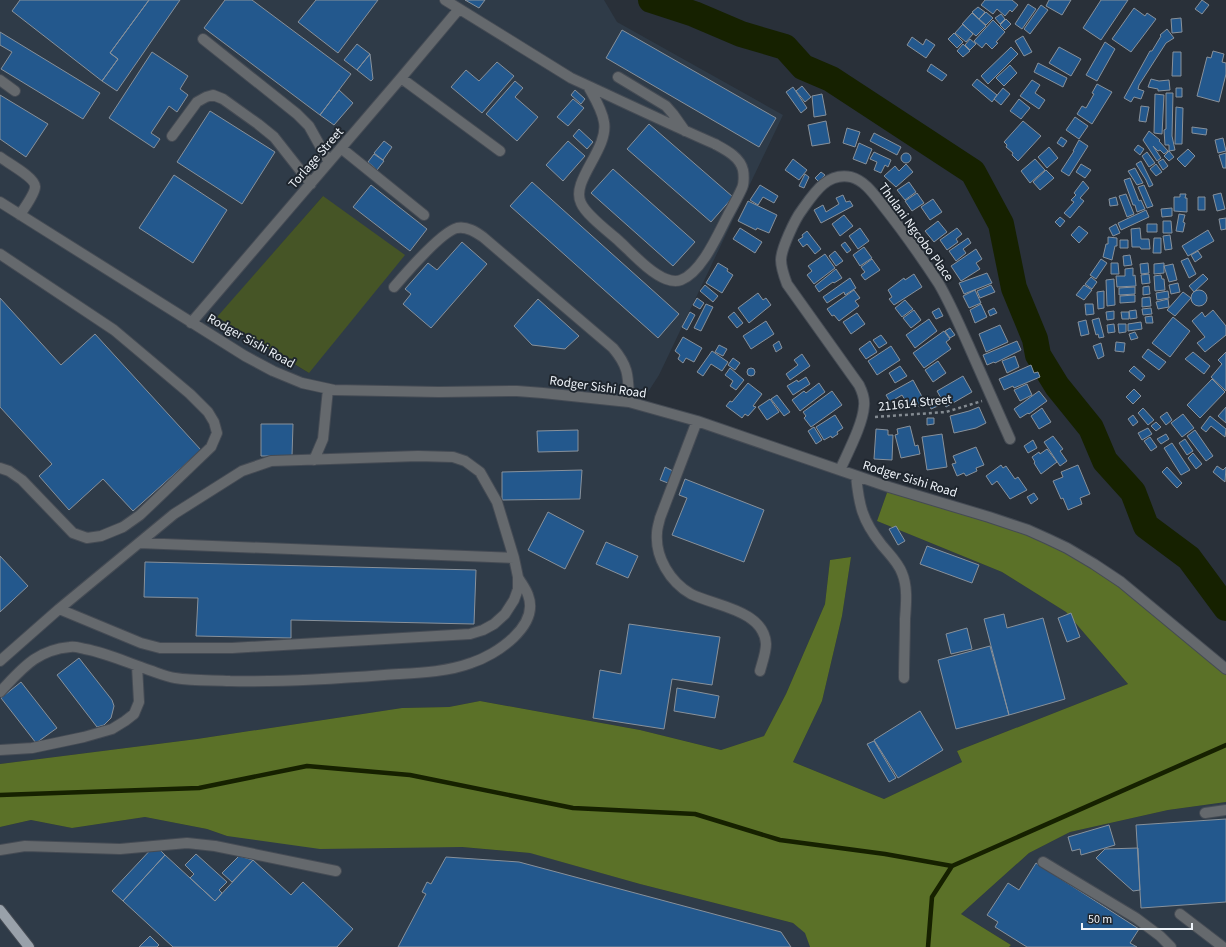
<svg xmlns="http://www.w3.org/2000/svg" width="1226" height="947" viewBox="0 0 1226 947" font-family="'Source Sans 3',sans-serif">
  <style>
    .built { fill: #2f3b48; fill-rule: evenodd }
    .green { fill: #465526 }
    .forest { fill: #5b7128 }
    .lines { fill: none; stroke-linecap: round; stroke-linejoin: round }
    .stream { stroke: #162100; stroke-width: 4.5 }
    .river { stroke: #162100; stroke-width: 26 }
    .building { fill: #23588d; stroke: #88919b }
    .minor-casing { stroke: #454b54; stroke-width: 12 }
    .major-casing { stroke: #454b54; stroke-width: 12 }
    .path { stroke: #848b92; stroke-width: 2.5; stroke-dasharray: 3 3; stroke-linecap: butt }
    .minor { stroke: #65696d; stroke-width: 10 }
    .major { stroke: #99a1aa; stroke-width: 10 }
    .labels { text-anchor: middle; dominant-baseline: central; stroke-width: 4; stroke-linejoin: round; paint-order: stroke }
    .street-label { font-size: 13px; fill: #eef3f9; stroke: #1f262e }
  </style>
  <rect width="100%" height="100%" fill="#293039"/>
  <!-- built -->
  <path class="built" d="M0,0H604L617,22L783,115L659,375L639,406L889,487L877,521L1002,572L1066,612L1128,684L957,751L962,762L884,799L793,762L822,701L842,616L851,557L830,560L825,604L786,694L764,736L721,750L640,730L480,701L449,707L402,708L197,739L0,764ZM323,196L309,373L258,343L218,317Z
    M1226,802V947H1009L1011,945L961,914L1029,853L1070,832L1168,810Z
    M145,817L207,829L227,836L462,847L531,853L640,884L793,923L806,933L810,947H0V827L31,820L72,828Z"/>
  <!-- green -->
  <path class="green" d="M323,196L405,255L309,373L217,317Z"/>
  <!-- forest -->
  <path class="forest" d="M889,487L1027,531L1103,570L1226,670V802L1168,810L1070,832L1029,853L961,914L1011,945L1009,947H810L805,933L793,923L640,884L530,853L462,847L320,849L227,836L207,829L145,817L72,828L31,820L0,827V764L197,739L402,708L449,707L480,701L640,730L721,750L764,736L786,694L825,604L830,560L851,557L842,616L822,701L793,762L884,799L962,762L957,751L1128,684L1066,612L1002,572L877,521Z"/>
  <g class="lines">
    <!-- stream -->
    <path class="stream" d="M0,795L199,788L307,766L410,775L573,808L695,814L780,840L885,854L952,866
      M928,947L932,897L952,866L1226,745"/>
    <!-- river -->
    <path class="river" d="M651,0L694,14L741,34L785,47L803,67L831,79L973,172L1001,224L1014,288L1035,339L1038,355L1057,386L1091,428L1105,461L1133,492L1146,526L1189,558L1226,608"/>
  </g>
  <!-- building -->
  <path class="building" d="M20,0H149L110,53L118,59L102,81L12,11Z
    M149,0H180L117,91L102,81L118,59L110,53Z
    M225,0H252L351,74L320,115L204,28Z
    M316,0H378L338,53L298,22Z
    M465,0H485L479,8Z
    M985,0H1012L1018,5L1012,12L1010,10L1005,16L997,9L993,14L981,5Z
    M1049,0H1071L1062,15L1046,6Z
    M1101,0H1128L1101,40L1083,28Z
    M1202,0L1209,5L1202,14L1195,9Z
    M1028,4L1036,9L1022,29L1015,24Z
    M1041,5L1048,10L1030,34L1024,29Z
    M978,7L985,12L979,19L972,12Z
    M1134,8L1145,16L1147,13L1156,19L1131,52L1112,39Z
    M986,12L993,18L986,25L979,19Z
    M972,13L986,26L976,36L962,24Z
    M1001,14L1005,19L1000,24L995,18Z
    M1181,18L1182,32L1172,33L1171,19Z
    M1006,19L1011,24L1005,30L1000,25Z
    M993,20L1005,32L996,42L998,43L992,49L986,43L982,48L974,41Z
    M963,24L973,34L966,42L955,33Z
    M1167,29L1174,38L1166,43L1139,85L1138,89L1144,91L1141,99L1134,97L1131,102L1124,98L1150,51H1152L1161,36L1160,35Z
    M622,30L776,118L759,147L606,58Z
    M0,32L100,93L83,119L1,69L12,52L0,45Z
    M954,33L963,42L957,48L948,39Z
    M1023,36L1032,52L1024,56L1015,41Z
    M912,37L923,45L926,39L935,45L926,58L907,45Z
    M970,39L976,44L970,50L965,45Z
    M1105,42L1115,49L1097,81L1086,75Z
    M357,44L370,54L357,70L344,60Z
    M963,44L970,51L963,57L957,51Z
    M1011,47L1018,54L988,84L981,76Z
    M1059,47L1081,59L1071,76L1049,63Z
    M1213,51L1224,54L1222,62L1226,63V74L1219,102L1197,96L1207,57L1211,58Z
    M152,52L188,76L180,89L188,95L177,112L169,106L151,133L160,139L154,148L109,118Z
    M1173,52H1181V76H1172Z
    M370,54L373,79L371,81L357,70Z
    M497,62L514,76L482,113L451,87L466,70L479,81Z
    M1038,63L1067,78L1063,87L1034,72Z
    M931,64L947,75L942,81L927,71Z
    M1010,65L1017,73L1004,86L996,78Z
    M977,79L997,95L992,102L972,85Z
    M1151,79L1159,81L1169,80L1170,90L1158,91V89L1148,87Z
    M1032,80L1040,85L1035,93L1045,100L1039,109L1020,96Z
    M515,81L523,88L515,97L538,117L517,141L486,114Z
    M1097,84L1112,92L1092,124L1077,114L1082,106L1086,108L1094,94L1092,93Z
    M802,86L811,97L805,102L796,91Z
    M793,87L807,108L801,113L786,92Z
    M1003,88L1010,94L1001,105L994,99Z
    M1176,88H1182V97H1176Z
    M339,90L353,103L334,125L320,115Z
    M575,90L585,99L581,104L571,95Z
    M1166,93H1173L1172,136L1175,150L1169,151V145H1165L1164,130L1166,129Z
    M822,94L826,115L814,117L812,96Z
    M1155,94L1164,95L1162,134L1154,133Z
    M0,95L48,124L26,157L0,139Z
    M573,99L584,108L568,126L557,117Z
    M1019,99L1030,108L1021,119L1010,111Z
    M1141,106L1149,107L1146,122L1139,121Z
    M1176,107L1183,108L1182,144H1175Z
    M210,111L275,152L242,204L177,162Z
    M1075,117L1088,126L1079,139L1066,130Z
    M826,121L830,143L812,146L808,125Z
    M1023,121L1041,136L1018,161L1012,155L1013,153L1006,147L1007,145L1004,142Z
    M649,124L733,197L711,222L627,149Z
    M1192,127L1207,129L1206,135L1192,133Z
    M847,128L860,132L855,147L843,143Z
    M579,129L593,142L587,149L573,136Z
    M1149,131L1160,140L1159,141L1168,151L1164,154L1160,150L1158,151L1153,146L1161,158L1157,161L1143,140Z
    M874,133L901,147L897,155L870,141Z
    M1061,137L1067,141L1063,147L1057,143Z
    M1223,138L1226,151L1218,153L1215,140Z
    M1079,140L1088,146L1069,176L1061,171L1074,151H1073Z
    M384,141L392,147L383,160L374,153Z
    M568,141L585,156L563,181L546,165Z
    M859,143L872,149L866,164L853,159Z
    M1138,145L1144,149L1140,155L1134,150Z
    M1049,147L1058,158L1047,168L1038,157Z
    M1188,149L1195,156L1185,167L1177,159Z
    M1169,151L1174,157L1169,161L1164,156Z
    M874,152L891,160L888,167L885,165L881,173L874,170L877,162L870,159Z
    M1147,152L1155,163L1149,167L1142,156Z
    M1226,153V168H1223L1219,155Z
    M901 158a5 5 0 1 1 10 0a5 5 0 1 1-10 0Z
    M374,154L384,161L377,170L368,162Z
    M793,159L807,170L799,180L785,170Z
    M1035,159L1045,170L1030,183L1021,171Z
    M1163,159L1168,166L1163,170L1158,162Z
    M1141,161L1153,185L1149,187L1146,180L1136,164Z
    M906,164L913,172L896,187L884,176L895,166L899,171Z
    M1081,164L1091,170L1085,178L1076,172Z
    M1156,164L1162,172L1156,176L1150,169Z
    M1135,168L1143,183L1137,185L1128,171Z
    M613,169L695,242L673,266L591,193Z
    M1046,170L1054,178L1040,190L1033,182Z
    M821,172L825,175L819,182L815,178Z
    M805,174L809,177L804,188L799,186Z
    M174,175L227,210L193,263L139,228Z
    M1130,178L1139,201L1141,200L1145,209L1137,212L1135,205H1133L1124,180Z
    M1083,181L1089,188L1080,198L1084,201L1070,218L1064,213L1074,202L1071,200L1076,195L1074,193Z
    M532,182L679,314L658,338L510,206Z
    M909,182L916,192L905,200L897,190Z
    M371,185L427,229L410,251L353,207Z
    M760,185L778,196L774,203L763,197L758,205L750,200Z
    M1144,185L1153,206L1147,208L1138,187Z
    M917,193L924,203L912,211L905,201Z
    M1221,193L1225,209L1217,211L1213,195Z
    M1126,194L1134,214L1127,217L1119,196Z
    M1180,194H1186L1185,198H1187V212L1174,211V197H1180Z
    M843,195L846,202L850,201L853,206L821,223L814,210L823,205L826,212L839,204L836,198Z
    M1116,197L1118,205L1110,206L1109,199Z
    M1198,197H1205V210H1198Z
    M933,199L942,212L930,220L921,207Z
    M748,201L777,215L769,233L757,228L756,230L738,221Z
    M1172,208V216L1162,217L1161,209Z
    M1146,210L1149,217L1121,230L1118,223Z
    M1179,214L1185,215L1183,222L1185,223L1183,232L1176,231Z
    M844,215L853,226L840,236L832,224Z
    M1060,217L1065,221L1060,227L1055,222Z
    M1226,218V229L1221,230L1219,219Z
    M938,221L947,232L934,242L925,231Z
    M1163,221H1171L1172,233H1163Z
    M1116,224L1120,233L1113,236L1109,228Z
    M1147,224H1157V232H1147Z
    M1079,226L1088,233L1079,243L1071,235Z
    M740,228L762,242L755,253L733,239Z
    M860,228L869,241L858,249L849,236Z
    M957,228L962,234L956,239L958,242L947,250L940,240Z
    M1140,228L1141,239H1149L1150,249H1141L1140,247H1132L1131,229Z
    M1208,230L1214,241L1188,256L1182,246Z
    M807,231L821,249L815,254L807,244L803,247L798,240L803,237L802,235Z
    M1170,235L1172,249L1165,250L1163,236Z
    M1108,237L1117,238V246H1115L1112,260L1103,257L1106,244H1108Z
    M968,238L971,243L963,249L966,253L956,261L949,251Z
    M1154,238H1161V253H1153Z
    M1120,240H1128V248H1120Z
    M462,242L487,264L431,328L403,304L411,294L405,289L428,263L437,270Z
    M845,242L851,250L847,253L841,245Z
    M864,247L872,258L860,266L853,255Z
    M976,249L982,259L976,263L980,269L961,281L951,266Z
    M835,251L843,261L836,266L829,256Z
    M1198,251L1202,257L1195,262L1191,255Z
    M825,254L835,268L814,284L807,275L812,271L808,266Z
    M1130,255L1132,265L1124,266L1123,256Z
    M1188,258L1196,274L1189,278L1181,261Z
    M872,259L880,270L865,280L861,275L865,272L861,267Z
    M1101,259L1107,263L1096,279L1090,275Z
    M718,263L728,269L727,271L733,275L722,293L706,283Z
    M1111,263H1118L1119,274H1111Z
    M1148,263L1149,273L1141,274L1140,264Z
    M1164,263V273L1154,274V264Z
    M1173,264L1177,280L1169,282L1164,266Z
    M1133,268V276L1135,275L1136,286L1117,287L1116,276H1125V269Z
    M836,269L842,278L834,283L833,282L819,292L815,286Z
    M987,273L992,283L964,294L959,283Z
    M914,274L922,287L894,305L889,299L892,297L888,290L904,278L905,280Z
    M1149,274L1150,283L1142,284L1141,275Z
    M1203,274L1208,279L1194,292L1189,286Z
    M1161,275L1162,279H1164L1165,290L1155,291L1154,276Z
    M1091,277L1097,282L1092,289L1085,284Z
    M850,278L856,288L845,295L844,292L827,303L823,297Z
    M1114,279L1115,305L1107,306L1106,280Z
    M1178,283L1180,292L1171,294L1169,285Z
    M705,285L718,296L713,302L700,291Z
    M991,285L995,292L980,298L977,291Z
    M1084,285L1092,290L1084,300L1076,295Z
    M1149,286L1150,294L1143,295V287Z
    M1135,287V294L1119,295V288Z
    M854,290L860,298L855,301L859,306L839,321L834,315L832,316L827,309Z
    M975,290L981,303L969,308L963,296Z
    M1191 298a8 8 0 1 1 16 0a8 8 0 1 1-16 0Z
    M1104,291V308L1098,309L1097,292Z
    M1168,291L1169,298L1157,300L1156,293Z
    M1183,292L1191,298L1175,316L1167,310Z
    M758,293L763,300L766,298L771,305L749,323L738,308Z
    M1135,295V302L1120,303V296Z
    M1150,297L1151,306L1142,307V298Z
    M0,298L61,365L95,334L201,450L133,511L103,479L69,510L39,476L52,464L0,407Z
    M697,298L704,303L700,309L693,305Z
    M538,299L579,336L565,349L532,345L514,326Z
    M1168,299L1169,307L1158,309L1156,302Z
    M905,300L913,309L902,317L895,308Z
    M706,304L713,307L701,331L694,328Z
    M981,304L987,317L975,323L970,310Z
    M1085,304H1093L1094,314L1086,315Z
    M939,308L943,316L936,319L932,312Z
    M994,308L997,313L990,316L988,311Z
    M1151,308L1152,314L1143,315L1142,309Z
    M914,310L921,320L911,328L903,318Z
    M1136,310L1137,318L1130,319L1129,311Z
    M1213,310L1226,326V335L1205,352L1197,343L1205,337L1192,321L1202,312L1205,317Z
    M1114,311V319L1107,320L1106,312Z
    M690,312L695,315L687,330L682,327Z
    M734,312L743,323L737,328L728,317Z
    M1121,312H1129V319H1122Z
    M857,313L865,324L851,334L843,322Z
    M1152,316L1153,323H1146L1145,317Z
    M1173,317L1190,331L1170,357L1152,343Z
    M1099,318L1104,337L1099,338L1098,334L1096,335L1092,320Z
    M929,319L937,331L915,348L906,335Z
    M1086,320L1089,334L1081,336L1078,322Z
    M766,321L774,334L751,349L743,336Z
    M1141,322L1142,329L1128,331V324Z
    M1114,324L1115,332L1108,333L1107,325Z
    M1118,324H1126V332L1119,333Z
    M1000,325L1008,342L986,352L979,334Z
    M950,328L955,335L950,338L945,331Z
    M944,331L950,339L946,342L951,349L924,368L913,353Z
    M1135,332L1138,338L1131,340L1129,334Z
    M881,335L887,343L879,348L873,340Z
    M683,337L702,348L694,362L686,358L683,363L678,359L680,355L675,351Z
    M779,341L782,348L776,352L773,345Z
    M870,341L877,352L866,359L859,349Z
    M1017,341L1021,350L995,363L994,362L987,365L983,355Z
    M1116,342L1125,343L1124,352L1115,351Z
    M1101,343L1104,356L1098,359L1093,346Z
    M719,345L727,349L723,356L715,352Z
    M891,346L900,360L877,375L868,361Z
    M1148,349L1166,362L1159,370L1142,357Z
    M712,351L728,362L722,371L711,364L703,376L697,372Z
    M1193,352L1210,366L1204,374L1185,359Z
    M1226,352V391L1211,377L1222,364L1218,360Z
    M802,354L810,366L790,380L786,374L798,365L794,360Z
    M1015,356L1019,367L1007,373L1002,361Z
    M733,358L740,363L735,370L728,365Z
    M938,361L946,373L933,382L925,370Z
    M1031,365L1034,373L1038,372L1040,377L1014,388L1013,386L1004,390L999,379Z
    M900,366L907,376L895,383L889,373Z
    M1134,366L1145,376L1141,381L1129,371Z
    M730,368L744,380L736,390L730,386L733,381L725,375Z
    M747 372a4 4 0 1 1 8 0a4 4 0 1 1-8 0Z
    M963,376L972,392L946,407L937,391Z
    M806,377L810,384L793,395L787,386L797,380L798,382Z
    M1212,379L1225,392L1200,418L1187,405Z
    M913,380L926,404L919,407L917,402L906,408L902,401L905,400L902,395L890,402L886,395Z
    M748,383L762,394L753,406L756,407L748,416L745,414L742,418L726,406L730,401L732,402Z
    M819,383L825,392L800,411L792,400L804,391L806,393Z
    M1027,384L1032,395L1020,401L1014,390Z
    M1134,389L1141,396L1133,404L1126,397Z
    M832,391L842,405L811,427L804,418L806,416L803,412Z
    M1039,391L1047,401L1029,414L1028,413L1020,418L1014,409Z
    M777,395L790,412L784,416L771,399Z
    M935,398L938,406L931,409L928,401Z
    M770,399L779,412L767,420L758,407Z
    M979,407L986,423L976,428L954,433L950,416L969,411Z
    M1226,407V423L1218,416Z
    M1042,408L1051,422L1039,429L1031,416Z
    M1143,408L1154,420L1148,425L1138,413Z
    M1167,412L1172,420L1166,425L1160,417Z
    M1183,414L1194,428L1182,437L1171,423Z
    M835,415L843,428L837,432L838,434L832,438L831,436L824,440L816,427Z
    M1133,415L1138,422L1133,426L1128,419Z
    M1210,416L1226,429L1225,437L1211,426L1206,432L1201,428Z
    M927,418H934V424L927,425Z
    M1156,422L1161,427L1156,431L1151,426Z
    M261,424H293L292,456H261Z
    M910,426L915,446L918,445L920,454L901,458L895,435L898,434L897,429Z
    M814,427L822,440L816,444L808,431Z
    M1148,428L1152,434L1142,440L1138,433Z
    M876,429L888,430V435H893L892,460L874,459Z
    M578,430V451L538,452L537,431Z
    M1195,430L1213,456L1206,461L1187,436Z
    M942,434L947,467L927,470L922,437Z
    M1166,434L1169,439L1161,444L1157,439Z
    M1053,436L1063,449L1060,451L1067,461L1060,466L1044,442Z
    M1150,437L1157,447L1151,451L1144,441Z
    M1185,439L1193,451L1187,455L1179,443Z
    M1033,440L1037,448L1028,453L1024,446Z
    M1172,443L1190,470L1181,475L1164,448Z
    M976,447L984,465L976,468L977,471L966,476L964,473L957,476L952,464L956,463L953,456Z
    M1047,449L1057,462L1041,474L1034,463L1035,462L1032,457L1039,452L1040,454Z
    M1193,453L1202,464L1196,469L1188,458Z
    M1001,465L1003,468L1006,466L1015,479L1018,477L1027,490L1010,499L997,481L992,485L986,476Z
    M1078,465L1090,494L1080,498L1082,504L1068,510L1063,498L1061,499L1053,481L1063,477L1061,472Z
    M1217,466L1223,470L1226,467L1225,482L1213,472Z
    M665,467L673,471L668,483L660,480Z
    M1167,467L1182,483L1177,488L1162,472Z
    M582,470L580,499L502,500V472Z
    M685,479L764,510L744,562L672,535L687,498L679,495Z
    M1034,493L1038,499L1031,504L1027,497Z
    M548,512L584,531L565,569L528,550Z
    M896,526L905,541L898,545L889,529Z
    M606,542L638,556L628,578L596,564Z
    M927,546L979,565L972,583L920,564Z
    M0,556L28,586L0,612Z
    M145,562L476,570L474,624L291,620V638L196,636L198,598L144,597Z
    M1071,613L1080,637L1067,642L1058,618Z
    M1004,614L1007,628L1043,618L1065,699L1009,715L984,619Z
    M629,624L720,637L712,685L672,679L664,729L593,718L600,670L621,674Z
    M967,628L972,649L951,654L946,634Z
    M990,646L1009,715L956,729L938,660Z
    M79,658L112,700L114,706L111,718L104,725L97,727L57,675Z
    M21,682L57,728L36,743L1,698Z
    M677,688L719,696L715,718L674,711Z
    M920,711L943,750L898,778L874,740Z
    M874,741L896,778L889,782L867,744Z
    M1226,819V902L1141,908L1136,825Z
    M1109,825L1115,845L1081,855L1080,849L1072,851L1068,837Z
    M155,845L165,855L123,901L112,891Z
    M1138,848L1140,890L1133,891L1096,858L1105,849Z
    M196,854L227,882L219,890L222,893L215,901L190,878L194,874L185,865Z
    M165,855L215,901L253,860L291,895L303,882L353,929L337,947H173L123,901Z
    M239,856L253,860L232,882L222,873Z
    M446,857L519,862L781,932L791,947H398L426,894L422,892L427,882L431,884Z
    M1036,863L1139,929L1130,943L1137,947H1027L995,927L998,922L987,915L1008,883L1019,890Z
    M150,936L159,945L157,947H139Z"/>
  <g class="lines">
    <!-- minor casing -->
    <g class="minor-casing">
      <path id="minor" d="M445,0L571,78C619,100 667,123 715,144C726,150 740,157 743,170C744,175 744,184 742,188C738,197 733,206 728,215C718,234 702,272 681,280C676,282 671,281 666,279C650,273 632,253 619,241C609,232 586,215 581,203C570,181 609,149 604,122C602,109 594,97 588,86
        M203,39L297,114L309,126L329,162
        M618,77L666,106L673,114L685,131
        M401,78L500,151
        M0,80L15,91
        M172,136L197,102L206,97L213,95L223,99L258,124L274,137L311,184
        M341,148L424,215
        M0,157C8,163 36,178 35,187C35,194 24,208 20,215
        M0,202L245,356L273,371L302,383L334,390L439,392L517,391L543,393L629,402L697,421L889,487L989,517L1028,530L1048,539L1067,548L1094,564L1121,582L1226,669
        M0,254L114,330L190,394L208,412L214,422L217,433L211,447L140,515L123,527L101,536L87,538L73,533L22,480L9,471L0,468
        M394,287C406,273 441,232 457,228C467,226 476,232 483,237L613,348C630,368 628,378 629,402
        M191,323L401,78L459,9
        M697,421L660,518C659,523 657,528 657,533C655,557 670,582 691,594C715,606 764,610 766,644C766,653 762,663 760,671
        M314,460L323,439L328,389
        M840,470C848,452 863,424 864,406C865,398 862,391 859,385L787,284C784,276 781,268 781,260C781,249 795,219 802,210C814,193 827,172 851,177C866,181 875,196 884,207C903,231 922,258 939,284C950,303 959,324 968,344C982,376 996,407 1010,439
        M856,476C859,505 862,520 881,544C888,553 898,562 902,573C908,587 906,605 905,619C905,639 904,658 904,678
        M139,543L514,558
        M0,661L59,609L174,514L242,471L271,461L418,456L453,457L465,461L480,472L497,502L514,558L518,577V589L514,600L505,614L494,624L483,630L470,634L232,648H160L141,643L59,609
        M0,692C22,669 36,650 70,647C75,646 80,648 85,649C107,653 128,663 149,670C158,673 167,677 175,678C194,681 212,680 230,681C281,682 333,679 384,675C412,673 444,673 471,663C496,655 540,626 528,595C526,589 522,584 519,579
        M0,750L32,748L84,737L112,729L125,721L134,714L139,702L137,666
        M1205,813L1226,810
        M0,850L25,846L120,849L187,843L215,846L336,871
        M1043,862L1136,918L1160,936L1171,947
        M1180,914L1223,947"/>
    </g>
    <!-- major casing -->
    <g class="major-casing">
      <path id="major" d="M0,910L29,947"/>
    </g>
    <!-- path -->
    <path class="path" d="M875,417L946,412L982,401"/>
    <!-- minor -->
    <use href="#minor" class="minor"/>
    <!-- major -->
    <use href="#major" class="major"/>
  </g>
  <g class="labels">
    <!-- street labels -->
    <g class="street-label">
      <text transform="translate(316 158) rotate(-49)">Torlage Street</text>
      <text transform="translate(916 232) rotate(54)">Thulani Ngcobo Place</text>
      <text transform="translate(251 341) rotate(29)">Rodger Sishi Road</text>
      <text transform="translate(598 387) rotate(8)">Rodger Sishi Road</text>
      <text transform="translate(915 403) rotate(-6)">211614 Street</text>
      <text transform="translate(910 479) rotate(17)">Rodger Sishi Road</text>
    </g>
  </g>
  <!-- scale -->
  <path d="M1082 923v6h110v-6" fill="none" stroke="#eef3f9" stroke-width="2"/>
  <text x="1088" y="923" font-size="12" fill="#eef3f9" stroke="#1f262e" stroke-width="3" paint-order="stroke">50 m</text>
</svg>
